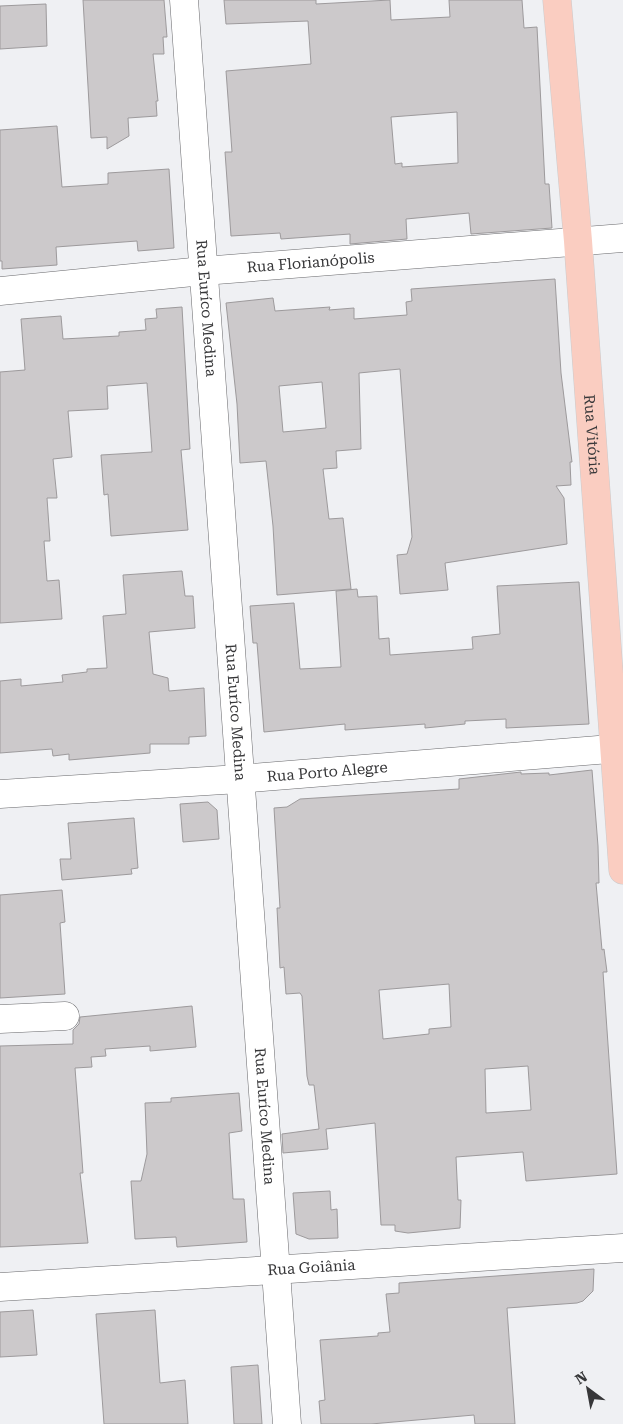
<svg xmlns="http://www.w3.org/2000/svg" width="623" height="1424" viewBox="0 0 623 1424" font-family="'Roboto Serif',serif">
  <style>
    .building { fill: #ccc9cb; stroke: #9d9a9c; fill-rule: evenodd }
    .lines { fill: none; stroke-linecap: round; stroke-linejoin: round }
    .street-casing { stroke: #69696c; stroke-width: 29 }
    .primary-casing { stroke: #cbcbcc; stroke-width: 29 }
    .street { stroke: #fff; stroke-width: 28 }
    .primary { stroke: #facdc1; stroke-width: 28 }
    .labels { text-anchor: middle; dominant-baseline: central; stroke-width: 4.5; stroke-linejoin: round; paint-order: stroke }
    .street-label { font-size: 15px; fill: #373739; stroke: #eff0f3 }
  </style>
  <rect width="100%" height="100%" fill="#eff0f3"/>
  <!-- building -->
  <path class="building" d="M83,0H164L167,37H163L164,54H153L158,101H156L157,116L128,118L129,136L107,149V137L91,138Z
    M224,0H316V4L390,0L391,20L450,17L449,0H522L524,28L537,27L545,184H549L552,228L471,234L469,213L406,219L407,239L350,244V234L281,239L280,233L231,236L225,152H232L226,71L311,64L308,21L226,24ZM457,112L458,163L402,167V163L395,164L391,117Z
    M46,4L47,46L0,49V6Z
    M57,126L62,187L108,184V173L169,169L174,248L138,251L137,241L56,247L57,265L2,269V261H0V130Z
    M555,279L561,373L572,462H570L571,485L556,486L564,498L567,544L445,563L448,590L400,594L397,555L407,554L412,537L400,369L359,373L361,449L336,451L337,468L323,469L329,519L343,518L351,589L277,595L273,526L266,461L240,463L237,404L226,303L273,298L275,311L330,307L329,310L354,308V319L407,315L406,302L412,301L411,289ZM322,382L326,428L283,432L279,386Z
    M182,307L190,449L181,450L188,530L111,536L108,494L104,495L101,455L152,452L147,383L107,386L108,409L68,411L72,457L53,459L57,498H47L50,541H44L47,581L59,580L62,619L0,623V372L25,370L21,319L61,316L63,339L119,336V332L146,330L145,319L157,318L156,309Z
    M182,571L185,596H193L195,628L149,632L153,674L168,678L169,691L204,688L206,736L189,737V744H150V753L69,760V754L53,756L52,749L0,753V681L21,679V686L63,682L62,675L87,672V669L107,668L103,616L126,614L123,575Z
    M579,582L589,724L506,728V719L465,721V724L425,728V724L345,730V724L264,732L257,643H253L250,606L294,603L300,669L341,667L336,591L357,589L358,597L377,596L379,639L389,638L390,655L473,649L472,637L500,634L497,586Z
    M592,770L598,846L599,883H596L602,950L604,949L607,972H603L617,1174L526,1181L523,1152L456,1157L458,1200H461L460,1228L408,1233L395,1231V1225H381L375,1123L326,1129L328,1149L283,1153L282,1134L319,1129L314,1085H309L307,1076L302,996L300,993L286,994L284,967L280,968L277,908H280L274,808L287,807L300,799L459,789V779L521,772V774L549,773V775ZM449,984L451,1027L429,1029V1034L383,1039L379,990ZM528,1066L531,1110L486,1113L485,1069Z
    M208,802L217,810L219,839L183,842L180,804Z
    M134,818L138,868L131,869L132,874L62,880L60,859H71L68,823Z
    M62,890L65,922L60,923L65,994L0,998V895Z
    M192,1006L196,1047L150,1051V1046L105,1049L106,1056L91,1057L92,1067L75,1068L83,1173H80L88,1243L0,1247V1046L73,1044V1030L79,1024L80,1017Z
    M239,1093L242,1131L229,1133L233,1199H244L247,1242L177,1247L176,1237L135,1239L131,1181H141L147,1154L145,1103L171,1102V1098Z
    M330,1191L331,1210L337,1209L338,1238L309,1239L296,1234L293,1193Z
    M594,1269L593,1291L583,1301L577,1303L507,1308L515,1424H475L474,1415L371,1424H321L319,1401L325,1400L320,1340L378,1336V1333L390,1332L386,1294L399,1293V1283Z
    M33,1310L37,1355L0,1357V1312Z
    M155,1310L160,1383L185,1380L188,1424H104L96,1314Z
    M258,1365L262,1424H234L231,1367Z"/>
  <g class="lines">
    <!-- street casing -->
    <g class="street-casing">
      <g id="street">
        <path id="s1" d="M184,0L287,1424"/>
        <path id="s2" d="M0,291L203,271L623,238"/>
        <path id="s3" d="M0,794L239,779L623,748"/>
        <path d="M0,1019L65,1016"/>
        <path id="s4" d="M0,1287L623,1248"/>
      </g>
    </g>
    <!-- primary casing -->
    <g class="primary-casing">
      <g id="primary">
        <path id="s5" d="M557,0L578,241L623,870"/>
      </g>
    </g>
    <!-- street -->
    <use href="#street" class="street"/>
    <!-- primary -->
    <use href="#primary" class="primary"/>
  </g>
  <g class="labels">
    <!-- street labels -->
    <g class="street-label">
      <text stroke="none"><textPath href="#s2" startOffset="312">Rua Florianópolis</textPath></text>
      <text stroke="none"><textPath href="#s1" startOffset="309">Rua Euríco Medina</textPath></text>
      <text stroke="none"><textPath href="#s5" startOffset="436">Rua Vitória</textPath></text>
      <text stroke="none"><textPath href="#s1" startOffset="714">Rua Euríco Medina</textPath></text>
      <text stroke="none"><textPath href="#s3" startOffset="328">Rua Porto Alegre</textPath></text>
      <text stroke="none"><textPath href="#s1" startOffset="1119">Rua Euríco Medina</textPath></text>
      <text stroke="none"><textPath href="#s4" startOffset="312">Rua Goiânia</textPath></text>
    </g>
  </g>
  <!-- north arrow -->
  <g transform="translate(588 1389) rotate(328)" stroke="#eff0f3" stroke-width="4" paint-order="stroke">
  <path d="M0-4L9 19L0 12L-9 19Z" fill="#373739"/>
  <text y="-8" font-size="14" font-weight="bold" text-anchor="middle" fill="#373739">N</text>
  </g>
</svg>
